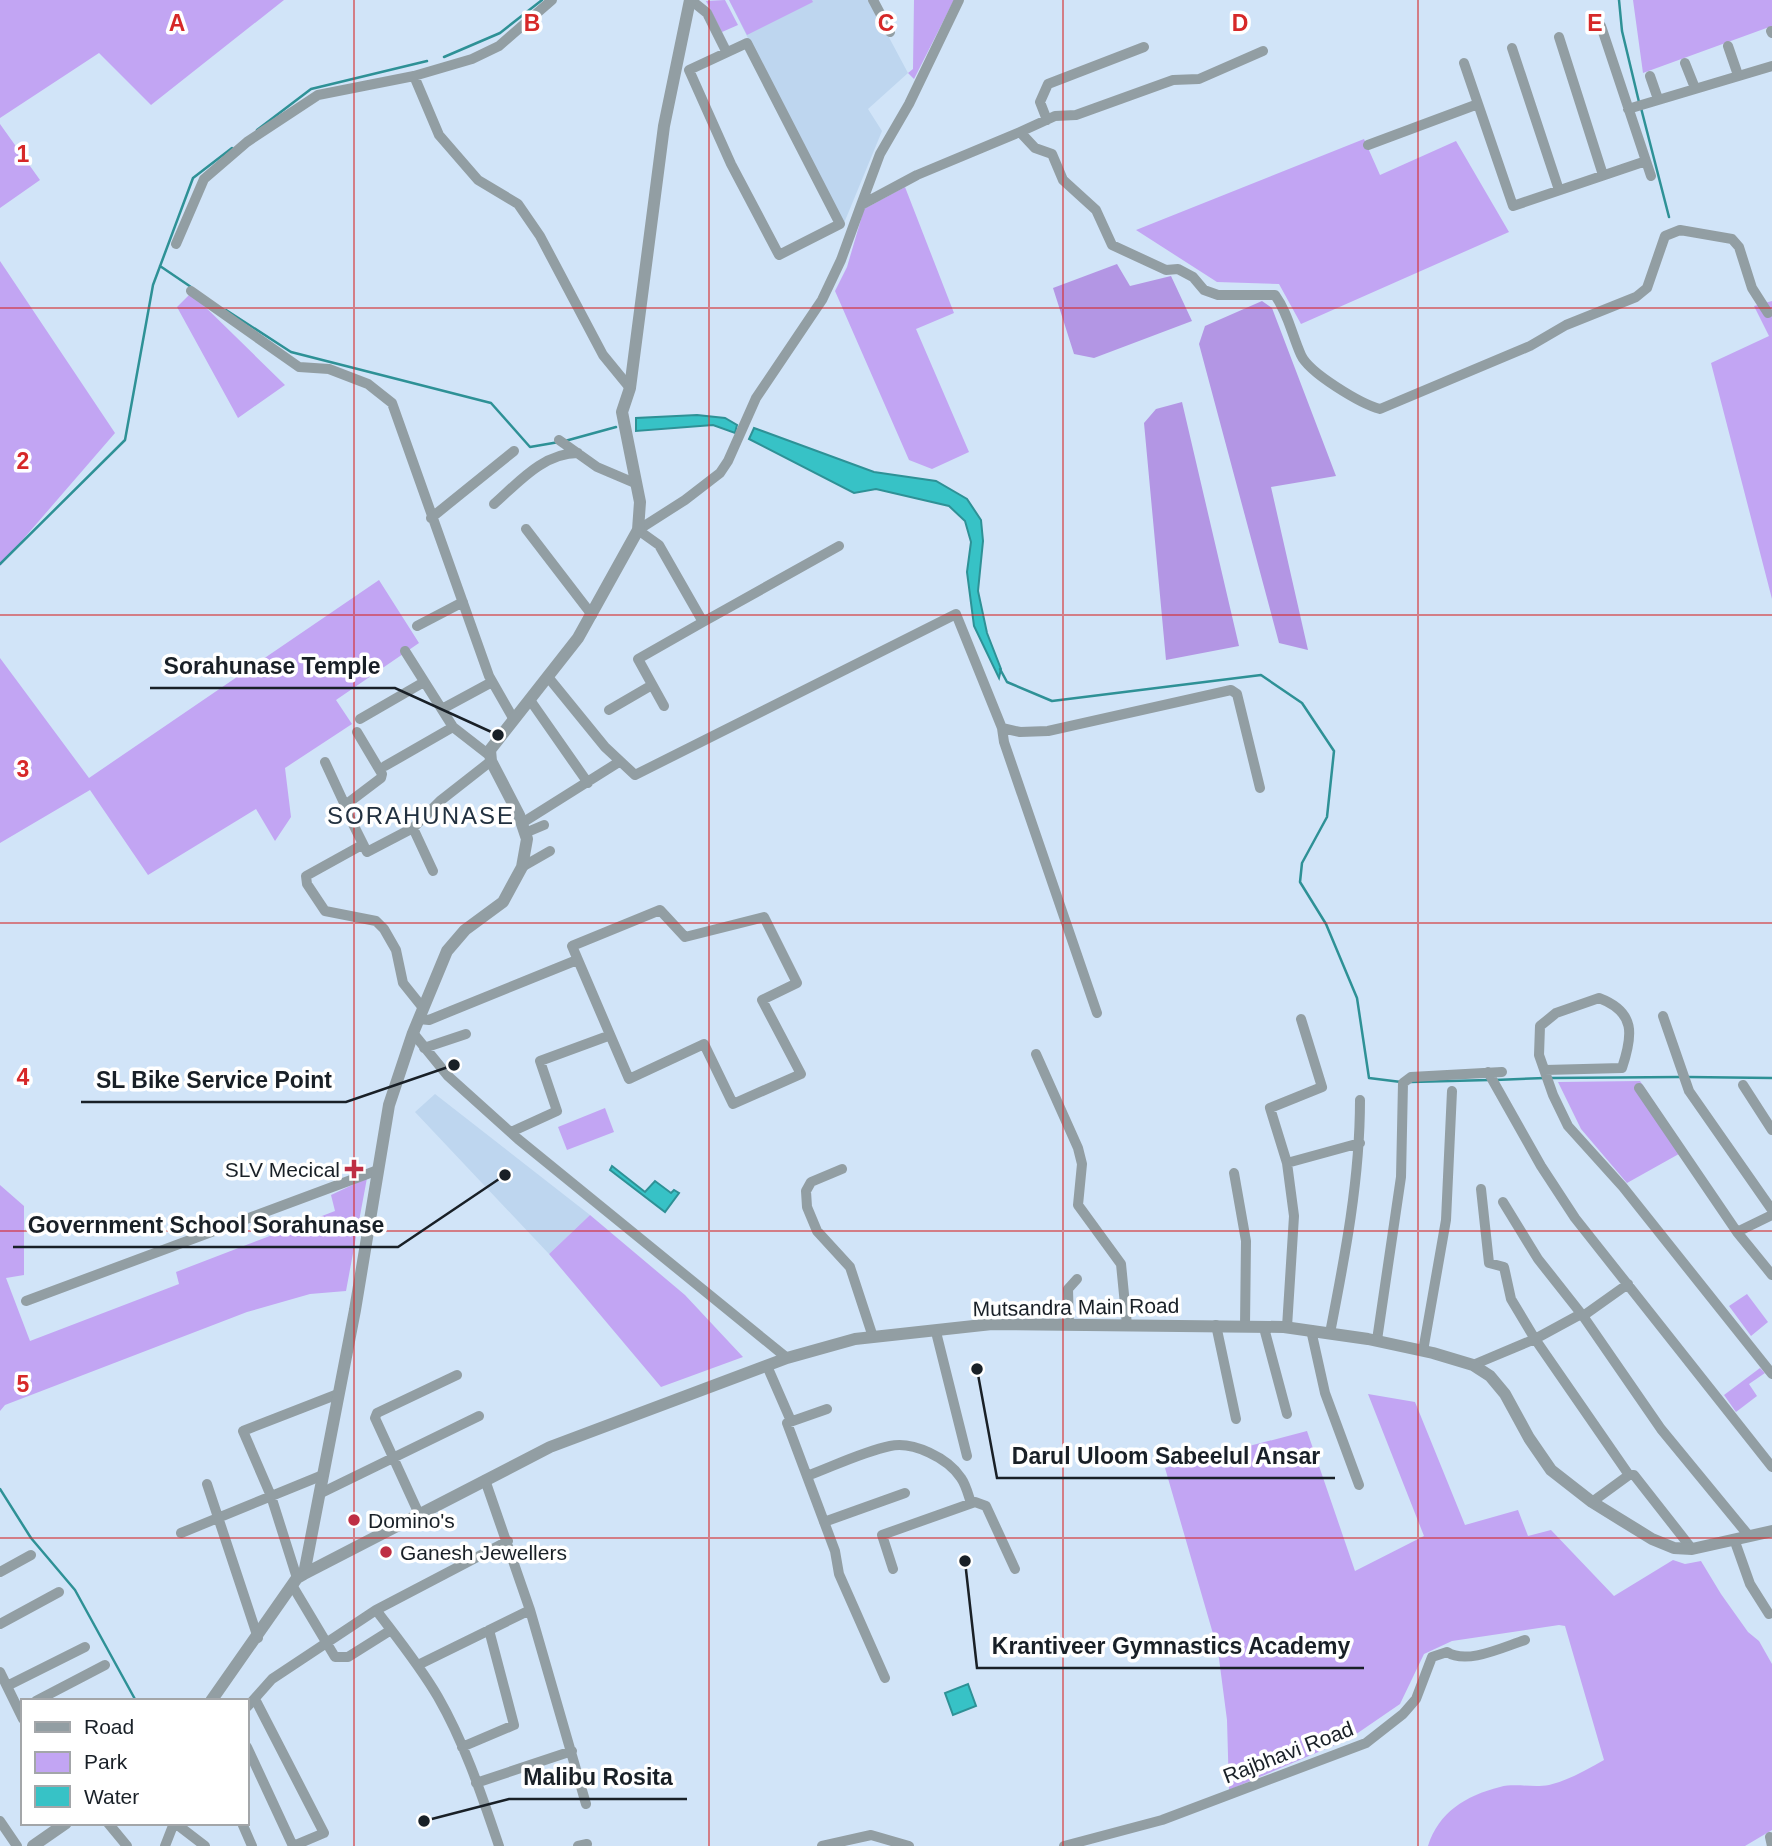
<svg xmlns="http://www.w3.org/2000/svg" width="1772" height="1846" viewBox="0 0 1772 1846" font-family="Arial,sans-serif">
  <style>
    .built { fill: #bed6ef }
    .green { fill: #c2a5f3 }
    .forest { fill: #b396e4 }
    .water { fill: #37c2c6; stroke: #2e9196; stroke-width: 2 }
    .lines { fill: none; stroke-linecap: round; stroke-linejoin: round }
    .stream { stroke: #2e9196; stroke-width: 2.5 }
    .minor { stroke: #929ea3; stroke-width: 10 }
    .tertiary { stroke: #929ea3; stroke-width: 12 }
    .grid { fill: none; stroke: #d62828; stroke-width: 2; stroke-opacity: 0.55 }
    .poi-dot { fill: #be2e44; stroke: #fff; stroke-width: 2.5 }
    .labels { text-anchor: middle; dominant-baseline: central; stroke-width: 7; stroke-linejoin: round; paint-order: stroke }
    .poi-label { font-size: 21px; fill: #192027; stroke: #fff; text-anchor: start }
    .street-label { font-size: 21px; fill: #192027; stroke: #fff }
    .quarter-label { font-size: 24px; letter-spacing: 2px; fill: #223140; stroke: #fff }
    .grid-label { font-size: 23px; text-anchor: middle; font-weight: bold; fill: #d62828; stroke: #fff; stroke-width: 7; stroke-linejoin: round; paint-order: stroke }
    .leader { fill: none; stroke: #192027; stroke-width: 2.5 }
    .callout-dot { fill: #192027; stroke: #fff; stroke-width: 2.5 }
    .callout-label { font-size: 23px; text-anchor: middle; font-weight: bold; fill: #192027; stroke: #fff; stroke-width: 7; stroke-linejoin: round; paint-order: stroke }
  </style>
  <rect width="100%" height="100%" fill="#d1e4f8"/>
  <!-- built -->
  <path class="built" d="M729,0H869L908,73L868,109L882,131L842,228Z
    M435,1094L590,1215L549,1254L415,1112Z"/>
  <!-- green -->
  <path class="green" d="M0,0H284L151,105L99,53L0,118Z
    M725,0L738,25L722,32L706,1Z
    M729,0H812L813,2L747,35Z
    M914,0H954L914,79L908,73L913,69Z
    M1633,0H1772V26L1643,73Z
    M0,124L40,180L0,208Z
    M1364,139L1380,175L1456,141L1509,232L1301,324L1279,284L1217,282L1136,230Z
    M905,187L954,313L916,329L969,452L932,469L909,460L835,291L847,267L864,209Z
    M0,261L115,433L0,566Z
    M191,293L285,385L238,418L177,307Z
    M1772,301V599L1711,363L1769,336L1754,306Z
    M379,580L419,643L336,700L352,724L285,768L291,817L275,841L256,809L148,875L90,790L0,843V658L89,778Z
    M1640,1081L1686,1150L1627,1183L1581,1129L1558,1082Z
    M605,1108L614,1132L567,1150L558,1127Z
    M367,1178L346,1291L310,1294L247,1312L5,1405L0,1411V1185L24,1206V1275L6,1278L30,1341L179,1284L176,1272L335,1211L331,1195Z
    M590,1215L685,1295L743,1357L661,1387L549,1254Z
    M1747,1294L1768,1322L1751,1336L1729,1306Z
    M1760,1368L1765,1373L1749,1384L1757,1396L1736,1412L1724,1395Z
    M1368,1394L1415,1402L1465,1525L1518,1510L1528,1536L1551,1530L1614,1596L1673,1560L1685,1564L1701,1561L1721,1594L1748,1632L1759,1641L1772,1664V1830L1745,1846H1428C1439,1812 1465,1796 1500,1787C1515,1783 1533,1788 1549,1785C1569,1780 1586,1770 1604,1760L1565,1626L1559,1625L1452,1641L1424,1654L1400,1704L1349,1739L1229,1790L1227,1720L1218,1651L1165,1468L1307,1431L1355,1571L1424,1536Z"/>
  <!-- forest -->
  <path class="forest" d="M1117,264L1130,286L1171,276L1192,321L1094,358L1074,354L1053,288Z
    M1262,301L1272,308L1336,476L1271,487L1308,650L1279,643L1199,344L1205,326Z
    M1182,402L1239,646L1166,660L1144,423L1156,409Z"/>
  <!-- water -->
  <path class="water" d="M697,415L725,418L737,425L735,433L713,425L636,431V418Z
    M754,428L874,472L936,481L967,499L981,520L983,541L978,591L987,633L1001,669L999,678L974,626L967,572L971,542L965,521L949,506L876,489L854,493L749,439Z
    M612,1166L645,1192L655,1181L671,1193L674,1190L679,1193L665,1212L610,1170Z
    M968,1684L976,1706L953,1715L945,1693Z"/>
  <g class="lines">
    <!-- stream -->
    <path class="stream" d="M1619,0L1622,31L1639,102
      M444,57L500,33L542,0
      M1641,108L1669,217
      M257,130L311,89L427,61
      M160,266L191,287
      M226,310L291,352L491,403L530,447L559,442
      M565,441L616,427
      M0,564L125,440L153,285L193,178L232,148
      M1000,669L1007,682L1052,701L1261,675L1302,703L1334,751L1327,817L1302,863L1300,882L1326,924L1357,998L1369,1078L1401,1082
      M1688,1077L1772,1078
      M1551,1078L1681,1077
      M1495,1080L1545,1078
      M1411,1082L1489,1080
      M0,1489L31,1538L75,1590L136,1701"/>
    <!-- minor -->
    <path class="minor" d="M691,0L707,13L726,51
      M873,0L890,32
      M1601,26L1651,176
      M1771,31L1772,33
      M1559,37L1603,175
      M747,43L840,224L779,255L731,164L689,70Z
      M1728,46L1738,75
      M1512,48L1559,190
      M1464,63L1513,206L1646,161
      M1685,63L1695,88
      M414,76L439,135L478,180L518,204L540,236L603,355L630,388
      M1650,76L1658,99
      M1628,109L1772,66
      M1047,120L1040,102L1048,84L1144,47
      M1020,132L1055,116L1076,115L1173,80L1199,79L1263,51
      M1368,145L1478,104
      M861,205L880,154L909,104L959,0
      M176,244L204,179L247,142L318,95L414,76L472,59L499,46L552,0
      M191,291L299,367L329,369L368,384L392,403L489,676L513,718
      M559,440L597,467L637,484
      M494,504C518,483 543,453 578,453
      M431,518L514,451
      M526,529L592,615
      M703,622L839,546
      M417,626L463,602
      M405,651L453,727L489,755
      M548,677L605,747L635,775L956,614L1002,728L1004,742L1097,1013
      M530,700L588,783
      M664,706L638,659L703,622L659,545L638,530L685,500L720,473L728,461L756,398L822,300L841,260L861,205L917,175L1020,132L1035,148L1052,154L1063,180L1096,210L1112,245L1166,270L1178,269L1193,277L1204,290L1218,295H1275C1288,313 1292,335 1301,355C1309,373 1361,404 1380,409L1530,346L1566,325L1636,297L1647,288L1665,236L1680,230L1732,239L1739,247L1752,288L1768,313
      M442,709L492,682
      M609,710L652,685
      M360,719L424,682
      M1002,728L1020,732L1048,731L1231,690L1237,694L1260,788
      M357,732L382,774L381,778L344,806L367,852L413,828L440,801L491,761
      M325,762L344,803
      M385,766L453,727
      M522,823L619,762
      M413,828L433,871
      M525,833L544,825
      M362,845L306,876L307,884L325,911L376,921L384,929L396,950L403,983L423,1008
      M522,867L550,851
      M660,910L685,937L764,917L797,983L762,1000L801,1074L733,1104L704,1044L629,1079L572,946Z
      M1663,1016L1689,1091L1772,1210
      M419,1019L429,1020L577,960
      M413,1033L448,1076L518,1139L787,1358
      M424,1048L466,1034
      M1036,1054L1078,1148L1082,1164L1078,1205L1121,1264L1127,1325
      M1545,1070L1622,1068C1633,1035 1636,1012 1599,998L1556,1013L1540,1026L1539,1055L1553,1095L1568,1126L1623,1187L1772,1374
      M1488,1072L1541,1166L1575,1218L1772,1467
      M1743,1085L1772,1130
      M1639,1088L1737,1232L1772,1275
      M511,1132L557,1111L540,1061L608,1036
      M1287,1163L1360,1143
      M842,1169L811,1182L806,1191L807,1207L817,1231L850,1267L873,1337
      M1234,1173L1246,1241L1245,1326
      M1481,1189L1489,1263L1504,1267L1511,1299L1535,1339L1629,1475H1634L1692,1549
      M1503,1202L1538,1259L1583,1316L1661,1429L1749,1536
      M1737,1232L1772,1215
      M26,1301L378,1170
      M1583,1316L1628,1284
      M1069,1325L1068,1289L1077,1279
      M1216,1325L1236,1419
      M1287,1327L1294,1216L1287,1163L1270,1108L1322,1087L1301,1019
      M1264,1328L1287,1414
      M1311,1330L1325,1393L1359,1485
      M936,1332L967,1456
      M1330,1333C1345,1256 1360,1179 1360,1100
      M1377,1340L1401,1177L1403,1083L1411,1077L1502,1072
      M1423,1351L1446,1220L1452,1091
      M1473,1365L1535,1339L1581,1314
      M767,1366L791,1421
      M827,1409L787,1423L835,1551L839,1574L885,1678
      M807,1476C834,1466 862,1452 890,1446C913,1441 948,1458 961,1478C966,1485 968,1494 971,1503
      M485,1480L530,1610L586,1804
      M207,1484L258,1638
      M319,1494L479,1416
      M1592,1502L1629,1475
      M419,1514L375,1418L377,1413L457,1375
      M824,1522L905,1493
      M181,1533L323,1475
      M1734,1539L1750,1584L1769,1614
      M893,1569L882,1535L975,1502L986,1506L1015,1569
      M0,1572L31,1555
      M297,1578L271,1496L243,1431L338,1394
      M292,1585L335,1657H348L391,1630
      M376,1610L508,1541
      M0,1624L59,1592
      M418,1665L530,1610
      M0,1672L23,1719
      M7,1686L85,1647
      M255,1699L324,1833L293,1846
      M36,1701L105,1665
      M247,1707L272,1679L376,1610C398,1639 420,1666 438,1697C465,1744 482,1796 499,1846
      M247,1747L293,1846
      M462,1747L514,1725L489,1630
      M476,1783L572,1751
      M0,1821L17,1846
      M108,1823L127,1846
      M175,1823L205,1846
      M242,1823L252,1846
      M1770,1837L1772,1846
      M165,1846L174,1823
      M578,1846L587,1844
      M822,1846L871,1835L909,1846
      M1064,1846L1162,1820L1366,1743L1403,1714L1416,1699L1432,1657L1447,1652C1467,1665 1503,1647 1525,1640"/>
    <!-- tertiary -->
    <path class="tertiary" d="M304,1574L355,1310L389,1105L413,1033L447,951L465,930L503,902L522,867L527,839L519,815L491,761L490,750L578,638L638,530L640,502L622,412L630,388L664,126L690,0
      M211,1701L297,1578L304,1574L550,1447L787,1358L855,1339L992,1324L1284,1327L1368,1339L1433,1353L1473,1365L1490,1376L1505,1394L1529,1438L1551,1470L1592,1502L1652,1539L1674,1548L1692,1549L1772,1531
      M33,1846L66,1823"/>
  </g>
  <!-- grid -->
  <path class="grid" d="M354,0V1846M709,0V1846M1063,0V1846M1418,0V1846M0,308H1772M0,615H1772M0,923H1772M0,1231H1772M0,1538H1772"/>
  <!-- markers -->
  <g class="poi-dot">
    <path d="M350.5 1158.5h7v7h7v7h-7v7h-7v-7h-7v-7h7z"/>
    <circle cx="354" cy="1520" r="7"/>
    <circle cx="386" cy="1552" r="7"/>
  </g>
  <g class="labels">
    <!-- poi labels -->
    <g class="poi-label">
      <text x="340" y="1169" text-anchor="end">SLV Mecical</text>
      <text x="368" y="1520">Domino's</text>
      <text x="400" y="1552">Ganesh Jewellers</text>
    </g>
    <!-- street labels -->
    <g class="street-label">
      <text transform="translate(1076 1307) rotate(-1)">Mutsandra Main Road</text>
      <text transform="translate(1288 1752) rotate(-21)">Rajbhavi Road</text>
    </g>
    <!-- quarter labels -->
    <g class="quarter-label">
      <text x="421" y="815">SORAHUNASE</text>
    </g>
  </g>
  <g class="grid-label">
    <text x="177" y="31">A</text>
    <text x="532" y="31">B</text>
    <text x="886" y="31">C</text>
    <text x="1240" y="31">D</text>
    <text x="1595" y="31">E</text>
    <text x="23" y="162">1</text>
    <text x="23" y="469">2</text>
    <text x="23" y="777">3</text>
    <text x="23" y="1085">4</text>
    <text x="23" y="1392">5</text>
  </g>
  <!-- callouts -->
  <path class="leader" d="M498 735L395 688H150M454 1065L346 1102H81M505 1175L398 1247H13M977 1369L997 1478H1335M965 1561L977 1668H1364M424 1821L509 1799H687"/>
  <g class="callout-dot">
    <circle cx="498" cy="735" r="7"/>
    <circle cx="454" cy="1065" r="7"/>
    <circle cx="505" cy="1175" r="7"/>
    <circle cx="977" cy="1369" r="7"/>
    <circle cx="965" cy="1561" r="7"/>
    <circle cx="424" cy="1821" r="7"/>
  </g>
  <g class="callout-label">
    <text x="272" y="674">Sorahunase Temple</text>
    <text x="214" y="1088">SL Bike Service Point</text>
    <text x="206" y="1233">Government School Sorahunase</text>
    <text x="1166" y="1464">Darul Uloom Sabeelul Ansar</text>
    <text x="1171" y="1654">Krantiveer Gymnastics Academy</text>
    <text x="598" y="1785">Malibu Rosita</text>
  </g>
  <!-- legend -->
  <rect x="21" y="1699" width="228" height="126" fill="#ffffff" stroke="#a3a6a9" stroke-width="2"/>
  <rect x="35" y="1722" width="35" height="10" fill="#929ea3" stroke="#a3a6a9" stroke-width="2"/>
  <text x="84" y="1734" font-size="21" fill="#192027">Road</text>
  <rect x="35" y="1752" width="35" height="21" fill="#c2a5f3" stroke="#a3a6a9" stroke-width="2"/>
  <text x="84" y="1769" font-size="21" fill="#192027">Park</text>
  <rect x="35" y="1786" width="35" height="21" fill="#37c2c6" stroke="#a3a6a9" stroke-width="2"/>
  <text x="84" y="1804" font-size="21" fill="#192027">Water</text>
</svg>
